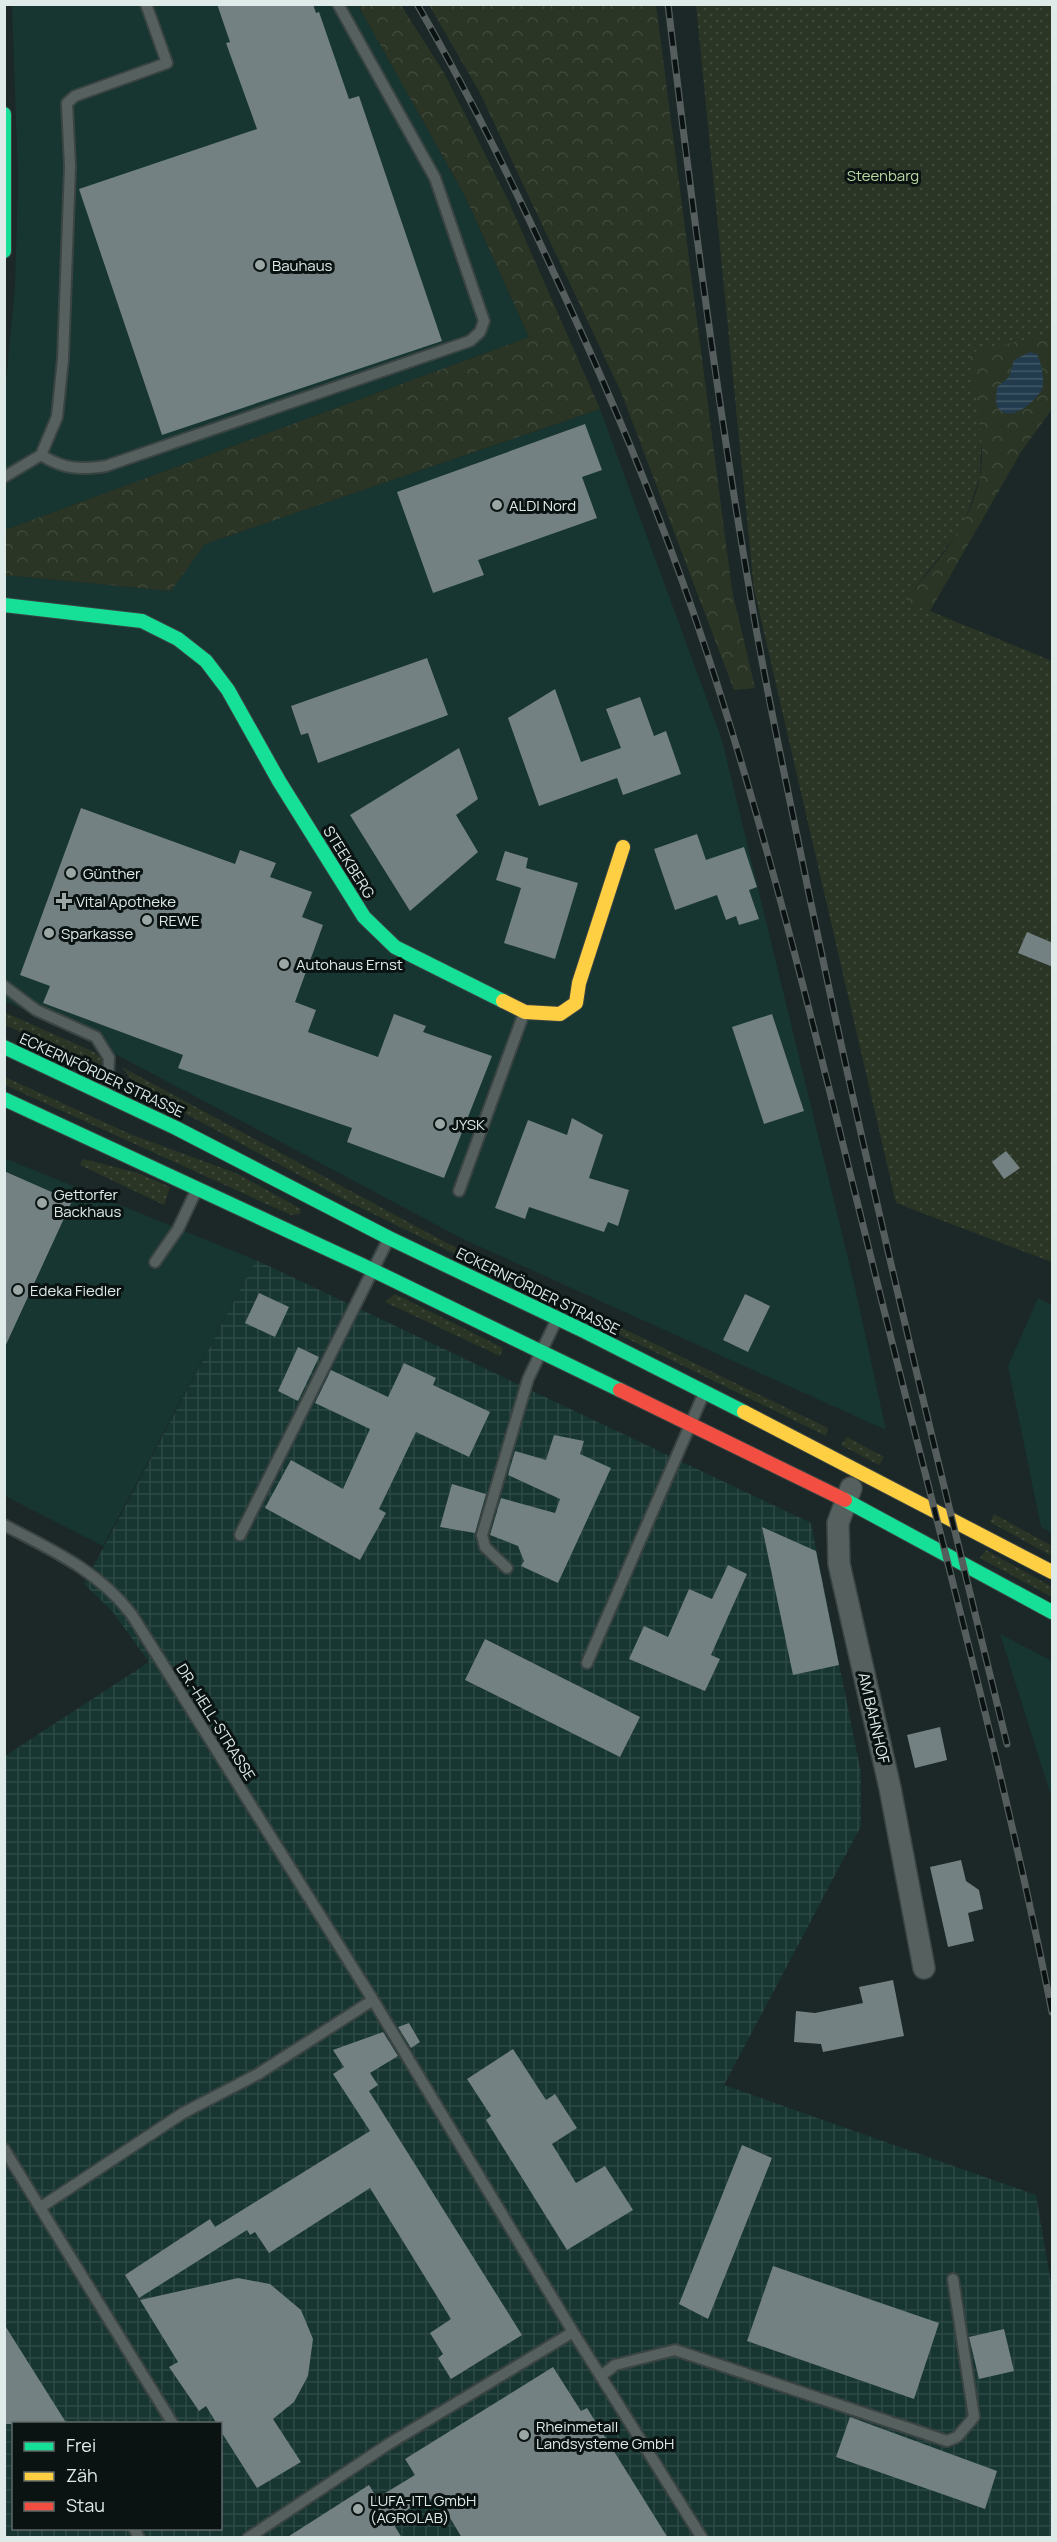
<svg xmlns="http://www.w3.org/2000/svg" width="1057" height="2542" viewBox="0 0 1057 2542" font-family="Manrope,sans-serif">
  <style>
    .built { fill: #173531 }
    .industrial { fill: url(#industrial-grid); fill-rule: evenodd }
    .grass { fill: url(#grass-dots) }
    .forest { fill: url(#forest-crowns) }
    .water { fill: url(#water-rules) }
    .building { fill: #738182 }
    .lines { fill: none; stroke-linecap: round; stroke-linejoin: round }
    .lane-casing { stroke: #3a4443; stroke-width: 14 }
    .street-casing { stroke: #3a4443; stroke-width: 24 }
    .fast-casing { stroke: #3a4443; stroke-width: 16 }
    .slow-casing { stroke: #3a4443; stroke-width: 16 }
    .jam-casing { stroke: #3a4443; stroke-width: 16 }
    .lane { stroke: #56605e; stroke-width: 10 }
    .street { stroke: #56605e; stroke-width: 21 }
    .fast { stroke: #16e098; stroke-width: 14 }
    .slow { stroke: #ffcf43; stroke-width: 14 }
    .jam { stroke: #f24e42; stroke-width: 14 }
    .rail-casing { stroke: #555e5d; stroke-width: 7 }
    .rail { stroke: #0a1312; stroke-width: 4.5; stroke-dasharray: 14; stroke-linecap: butt }
    .poi-dot { fill: #9aa7a5; stroke: #0a1312; stroke-width: 2 }
    .labels { text-anchor: middle; dominant-baseline: central; stroke-width: 6; stroke-linejoin: round; paint-order: stroke }
    .park-label { font-size: 15px; fill: #b9d7a3; stroke: #0a1312 }
    .poi-label { font-size: 15px; fill: #deebe9; stroke: #0a1312; text-anchor: start }
    .street-label { font-size: 15px; fill: #deebe9; stroke: #0a1312 }
  </style>
  <defs>
    <pattern id="industrial-grid" width="8" height="8" patternUnits="userSpaceOnUse" patternTransform="scale(1.5)"><rect width="8" height="8" fill="#173531"/><path d="M0 4h8M4 0v8" fill="none" stroke="#2d4945"/></pattern>
    <pattern id="grass-dots" width="8" height="8" patternUnits="userSpaceOnUse" patternTransform="scale(1.5)"><rect width="8" height="8" fill="#2b3525"/><path d="M2 2h.1M6 6h.1" fill="none" stroke="#3f493a" stroke-width="1.8" stroke-linecap="round"/></pattern>
    <pattern id="forest-crowns" width="20" height="18" patternUnits="userSpaceOnUse" patternTransform="scale(1.5)"><rect width="20" height="18" fill="#2b3525"/><path d="M2 6a3 3 0 1 1 6 0M12 15a3 3 0 1 1 6 0" fill="none" stroke="#3f493a"/></pattern>
    <pattern id="water-rules" width="6" height="5" patternUnits="userSpaceOnUse" patternTransform="scale(1.5)"><rect width="6" height="5" fill="#223c4d"/><path d="M0 2.5h6" fill="none" stroke="#425867"/></pattern>
  </defs>
  <rect width="100%" height="100%" fill="#1b2827"/>
  <!-- built -->
  <path class="built" d="M12,5H358L466,198L529,337L5,530L4,403L15,286L18,180Z
    M600,409L722,740L854,1283L886,1430L465,1240L121,1057L5,1001V575L171,591L205,544Z
    M4,1158L256,1260L103,1546L5,1496Z
    M1038,1298L1052,1305V1533L1041,1527L1008,1366Z
    M1000,1634L1052,1661V1799Z"/>
  <!-- industrial -->
  <path class="industrial" d="M256,1260L811,1523L861,1773V1826L724,2085L1036,2195L1052,2289V2537L5,2538V1756L149,1662L112,1611L84,1584ZM14,2424H220V2528H14Z"/>
  <!-- grass -->
  <path class="grass" d="M696,5H1052V333L1049,334L981,448L980,476L963,526L905,601L1052,661V1262L896,1203L754,589Z
    M4,1012L96,1053L103,1061L99,1068L5,1025Z
    M122,1067L443,1241L828,1428L826,1436L347,1201L151,1095L135,1085Z
    M5,1077L130,1134L238,1174L301,1209L300,1214L291,1215L5,1085Z
    M83,1159L138,1173L170,1187L164,1205L80,1165Z
    M395,1294L503,1348L500,1356L385,1302Z
    M847,1437L884,1457L879,1465L841,1445Z
    M994,1514L1052,1546V1556L990,1522Z
    M986,1550L1052,1587V1597L980,1558Z"/>
  <!-- forest -->
  <path class="forest" d="M358,5H401L444,73L508,200L600,409L205,544L171,591L5,575V530L529,337L466,198Z
    M429,5H656L732,590L755,688L734,690L621,392L480,93Z
    M1052,333V409L1021,452L930,611L904,601C936,564 970,526 980,477C987,441 973,390 969,353Z"/>
  <!-- water -->
  <path class="water" d="M1030,352L1037,354C1041,363 1046,382 1041,391C1035,401 1012,423 999,409C994,404 997,393 997,387L1009,377L1014,360Z"/>
  <!-- building -->
  <path class="building" d="M217,4H313L316,13L319,12L349,99L359,96L442,341L162,435L79,189L257,129L226,43L230,42Z
    M585,424L602,470L582,477L597,518L478,560L484,575L433,593L397,492Z
    M427,658L448,715L318,763L308,733L301,735L291,706Z
    M555,689L581,762L621,748L606,709L640,697L654,736L666,731L681,774L623,795L617,778L539,806L508,718Z
    M459,748L478,799L456,815L478,852L410,911L350,815Z
    M81,808L235,864L240,850L276,863L270,877L312,892L302,917L323,925L295,1002L316,1010L308,1032L378,1057L394,1014L426,1026L423,1032L492,1056L444,1178L347,1142L352,1128L178,1068L183,1055L43,1003L50,986L20,975Z
    M697,834L706,860L744,847L757,887L749,890L759,919L739,925L736,916L726,920L717,895L675,910L654,849Z
    M505,851L528,858L526,868L578,883L555,959L504,943L521,888L496,880Z
    M1027,932L1053,943V967L1018,953Z
    M772,1014L804,1111L764,1124L732,1027Z
    M572,1118L603,1135L589,1178L629,1190L618,1226L608,1222L604,1232L529,1207L525,1219L495,1208L528,1120L567,1135Z
    M1006,1151L1020,1168L1004,1179L992,1162Z
    M4,1171L72,1201L4,1349Z
    M259,1293L289,1307L275,1337L245,1323Z
    M745,1294L770,1306L748,1352L723,1340Z
    M298,1347L319,1357L298,1401L278,1391Z
    M404,1363L436,1378L433,1385L490,1412L469,1457L416,1432L379,1509L386,1513L360,1560L265,1508L291,1460L343,1489L370,1429L315,1403L331,1370L388,1397Z
    M554,1435L584,1441L580,1454L611,1468L558,1583L521,1566L524,1561L518,1546L490,1535L501,1498L555,1513L560,1499L508,1475L515,1451L546,1460Z
    M452,1484L486,1494L475,1533L440,1527Z
    M762,1527L816,1551L839,1665L793,1675Z
    M728,1565L747,1574L711,1655L720,1659L705,1691L629,1659L644,1626L668,1637L689,1589L712,1599Z
    M485,1639L640,1717L620,1757L465,1680Z
    M940,1727L947,1760L915,1768L907,1735Z
    M961,1860L966,1881L979,1890L983,1909L968,1913L974,1941L948,1947L930,1867Z
    M893,1980L904,2036L823,2052L821,2044L794,2042L796,2011L815,2013L863,2003L859,1987Z
    M409,2023L420,2042L411,2048L398,2027Z
    M383,2032L398,2056L370,2073L378,2085L369,2091L522,2335L451,2379L438,2358L443,2354L430,2333L451,2319L370,2188L269,2253L255,2232L250,2235L247,2230L139,2298L125,2275L210,2219L215,2227L370,2131L333,2074L344,2067L333,2050Z
    M513,2049L546,2100L555,2094L577,2128L552,2144L576,2183L605,2166L633,2210L567,2250L486,2120L491,2116L467,2079Z
    M742,2145L772,2158L708,2319L679,2304Z
    M773,2266L939,2323L914,2399L747,2341Z
    M238,2278L270,2284L301,2310L313,2339L308,2376L294,2402L273,2419L301,2462L257,2488L220,2430V2424H217L206,2406L199,2411L169,2367L178,2362L140,2300Z
    M4,2324L67,2424H4Z
    M1004,2329L1014,2371L979,2379L969,2337Z
    M553,2367L581,2411L587,2408L668,2538H462L440,2501L434,2505L428,2497L391,2520L402,2538H286L369,2485L377,2498L415,2475L405,2459Z
    M850,2417L997,2471L985,2509L836,2457Z"/>
  <g class="lines">
    <!-- lane casing -->
    <g class="lane-casing">
      <path id="lane" d="M41,455C63,469 80,470 106,466L470,341L480,332L484,321L435,178L338,4
        M4,477L41,455L57,417L63,359L70,167L67,103L75,96L167,63L146,4
        M4,986L36,1010L96,1037L109,1058L107,1094
        M459,1191L524,1013
        M155,1262L178,1229L196,1191
        M4,1525C52,1550 99,1571 132,1615L373,2000L573,2332L702,2538
        M240,1535L388,1240
        M507,1568L485,1547L482,1535L528,1379L557,1319
        M587,1663L704,1393
        M4,2149L173,2424
        M41,2207L183,2113L258,2074L373,2000
        M601,2376L615,2365L675,2350L947,2441L957,2437L974,2417L953,2279
        M134,2528L139,2538
        M248,2538L387,2445L573,2332"/>
    </g>
    <!-- street casing -->
    <g class="street-casing">
      <path id="street" d="M851,1488L838,1523L839,1564L890,1788L924,1968"/>
    </g>
    <!-- fast casing -->
    <g class="fast-casing">
      <path id="fast" d="M4,114V251
        M4,605L142,621L178,639L206,661L228,690L279,781L364,917L395,947L503,1001
        M4,1047L176,1128L389,1238L586,1332L744,1412
        M4,1099L362,1265L620,1390
        M845,1500L1052,1612"/>
    </g>
    <!-- slow casing -->
    <g class="slow-casing">
      <path id="slow" d="M503,1001L525,1012L560,1014L576,1003L579,983L623,847
        M744,1412L1052,1572"/>
    </g>
    <!-- jam casing -->
    <g class="jam-casing">
      <path id="jam" d="M620,1390L845,1500"/>
    </g>
    <!-- lane -->
    <use href="#lane" class="lane"/>
    <!-- street -->
    <use href="#street" class="street"/>
    <!-- fast -->
    <use href="#fast" class="fast"/>
    <!-- slow -->
    <use href="#slow" class="slow"/>
    <!-- jam -->
    <use href="#jam" class="jam"/>
    <!-- rail casing -->
    <g class="rail-casing">
      <path id="rail" d="M417,4C467,90 511,179 552,269C611,394 664,522 707,653C778,869 829,1090 884,1310C942,1543 1005,1776 1052,2012
        M668,4C691,199 716,394 749,587C763,675 782,762 800,850C861,1150 934,1447 1007,1744"/>
    </g>
    <!-- rail -->
    <use href="#rail" class="rail"/>
  </g>
  <!-- markers -->
  <g class="poi-dot">
    <circle cx="260" cy="265" r="6"/>
    <circle cx="497" cy="505" r="6"/>
    <circle cx="71" cy="873" r="6"/>
    <path d="M61 892h6v6h6v6h-6v6h-6v-6h-6v-6h6z"/>
    <circle cx="147" cy="920" r="6"/>
    <circle cx="49" cy="933" r="6"/>
    <circle cx="284" cy="964" r="6"/>
    <circle cx="440" cy="1124" r="6"/>
    <circle cx="42" cy="1203" r="6"/>
    <circle cx="18" cy="1290" r="6"/>
    <circle cx="524" cy="2435" r="6"/>
    <circle cx="358" cy="2509" r="6"/>
  </g>
  <g class="labels">
    <!-- park labels -->
    <g class="park-label">
      <text x="883" y="175">Steenbarg</text>
    </g>
    <!-- poi labels -->
    <g class="poi-label">
      <text x="272" y="265">Bauhaus</text>
      <text x="509" y="505">ALDI Nord</text>
      <text x="83" y="873">Günther</text>
      <text x="76" y="901">Vital Apotheke</text>
      <text x="159" y="920">REWE</text>
      <text x="61" y="933">Sparkasse</text>
      <text x="296" y="964">Autohaus Ernst</text>
      <text x="452" y="1124">JYSK</text>
      <text x="54" y="1194">Gettorfer<tspan x="54" dy="17">Backhaus</tspan></text>
      <text x="30" y="1290">Edeka Fiedler</text>
      <text x="536" y="2426">Rheinmetall<tspan x="536" dy="17">Landsysteme GmbH</tspan></text>
      <text x="370" y="2500">LUFA-ITL GmbH<tspan x="370" dy="17">(AGROLAB)</tspan></text>
    </g>
    <!-- street labels -->
    <g class="street-label">
      <text transform="translate(349 862) rotate(58)">STEEKBERG</text>
      <text transform="translate(102 1075) rotate(25)">ECKERNFÖRDER STRASSE</text>
      <text transform="translate(538 1291) rotate(26)">ECKERNFÖRDER STRASSE</text>
      <text transform="translate(874 1718) rotate(77)">AM BAHNHOF</text>
      <text transform="translate(216 1722) rotate(58)">DR.-HELL-STRASSE</text>
    </g>
  </g>
  <!-- border -->
  <rect width="1057" height="2542" fill="none" stroke="#deebe9" stroke-width="12"/>
  <!-- legend -->
  <rect x="12" y="2422" width="210" height="108" fill="#0a1312" stroke="#5f6968" stroke-width="1.5"/>
  <rect x="24" y="2442" width="30" height="9" fill="#16e098" stroke="#5f6968" stroke-width="1.5"/>
  <text x="66" y="2452" font-size="18" fill="#deebe9">Frei</text>
  <rect x="24" y="2472" width="30" height="9" fill="#ffcf43" stroke="#5f6968" stroke-width="1.5"/>
  <text x="66" y="2482" font-size="18" fill="#deebe9">Zäh</text>
  <rect x="24" y="2502" width="30" height="9" fill="#f24e42" stroke="#5f6968" stroke-width="1.5"/>
  <text x="66" y="2512" font-size="18" fill="#deebe9">Stau</text>
</svg>
